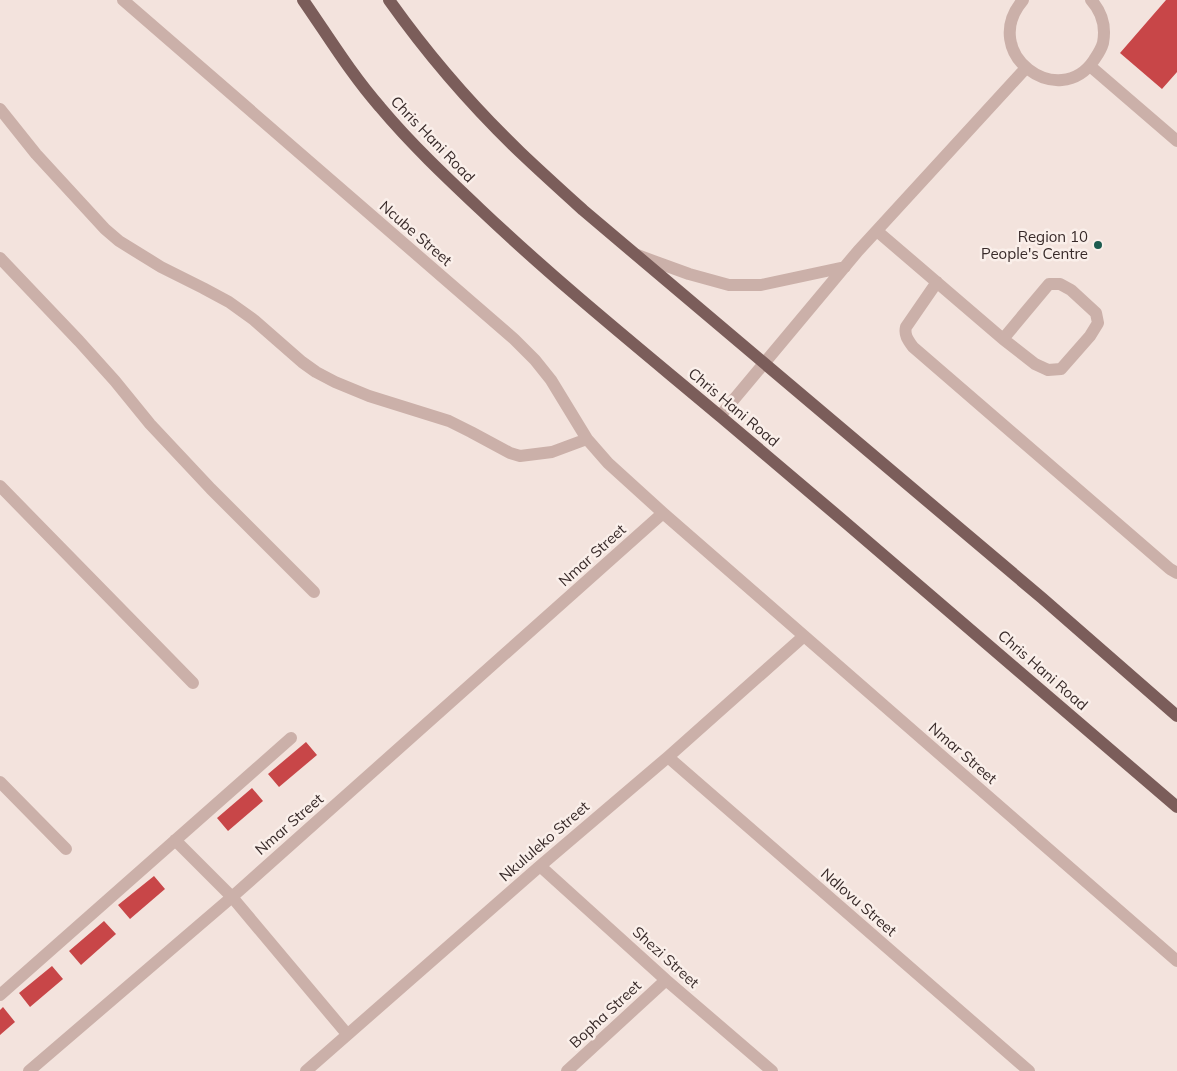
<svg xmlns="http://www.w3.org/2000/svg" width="1177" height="1071" viewBox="0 0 1177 1071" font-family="Mulish,sans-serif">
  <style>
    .building { fill: #c84648 }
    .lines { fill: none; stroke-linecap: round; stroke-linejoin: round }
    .minor { stroke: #cbb0a9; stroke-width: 12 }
    .major { stroke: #7b5d5a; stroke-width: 12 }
    .poi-dot { fill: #1d5b4f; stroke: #faefea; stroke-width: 2 }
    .labels { text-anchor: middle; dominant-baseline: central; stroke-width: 5; stroke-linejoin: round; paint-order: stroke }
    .street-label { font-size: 15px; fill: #382a29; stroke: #faefea }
    .poi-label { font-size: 15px; fill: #382a29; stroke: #faefea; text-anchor: end }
  </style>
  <rect width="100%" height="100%" fill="#f3e3dd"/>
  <!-- building -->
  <path class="building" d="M1166,0H1177V72L1162,89L1120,53Z
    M306,742L317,755L279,787L268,774Z
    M252,788L263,801L228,831L217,818Z
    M154,876L165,889L130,919L118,905Z
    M104,921L116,934L81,965L69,951Z
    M52,966L63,979L30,1007L19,993Z
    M3,1007L15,1022L0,1035V1010Z"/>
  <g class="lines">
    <!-- minor -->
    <path class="minor" d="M123,0L514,339L535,360L551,380L587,439L608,463L663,513L1177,961
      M1023,0C978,53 1059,112 1094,60C1098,54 1101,50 1103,43C1106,27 1102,12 1091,0
      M1090,66L1177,141
      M0,109L36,154L105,229L119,241L161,267L203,288L229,302L254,320L302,362L316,372L335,382L369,396L449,421L471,432L510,453L520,456L552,452L587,439
      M877,231L1003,339L1035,364L1048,370L1061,369L1090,336L1098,323L1096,313L1071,290L1060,284H1049L1003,339
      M637,255L689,274L729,285H761L845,267
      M0,258L79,341L115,381L150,424L211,489L314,592
      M937,282L906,327C904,335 908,340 913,347L1170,569L1177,573
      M720,416L858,251L1026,68
      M0,486L193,683
      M668,757L1029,1071
      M0,782L66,849
      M175,840L232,897L347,1034
      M540,866L666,980L772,1071
      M0,995L291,738
      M29,1071L232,897L663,513
      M306,1071L540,866L668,757L804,636
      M567,1071L666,980"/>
    <!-- major -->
    <path class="major" d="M303,0C328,36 351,74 380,107C411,144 446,177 481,210C558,283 640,349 721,417C874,546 1026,677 1177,807
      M389,0C428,55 472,106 521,153C541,172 562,191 583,210L1042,598L1177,716"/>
  </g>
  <!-- markers -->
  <circle class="poi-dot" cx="1098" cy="245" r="5"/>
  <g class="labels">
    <!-- street labels -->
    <g class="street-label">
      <text transform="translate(433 139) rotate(46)">Chris Hani Road</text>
      <text transform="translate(416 233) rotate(41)">Ncube Street</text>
      <text transform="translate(734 407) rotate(40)">Chris Hani Road</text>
      <text transform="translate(592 555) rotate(-42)">Nmar Street</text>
      <text transform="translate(1043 670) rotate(41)">Chris Hani Road</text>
      <text transform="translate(963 753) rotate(41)">Nmar Street</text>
      <text transform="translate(289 824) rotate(-41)">Nmar Street</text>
      <text transform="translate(544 841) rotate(-41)">Nkululeko Street</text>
      <text transform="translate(859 902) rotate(41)">Ndlovu Street</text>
      <text transform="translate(666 957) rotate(42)">Shezi Street</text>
      <text transform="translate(605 1014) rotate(-43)">Bopha Street</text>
    </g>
    <!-- poi labels -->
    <g class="poi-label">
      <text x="1088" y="236">Region 10<tspan x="1088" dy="17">People's Centre</tspan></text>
    </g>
  </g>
</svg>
